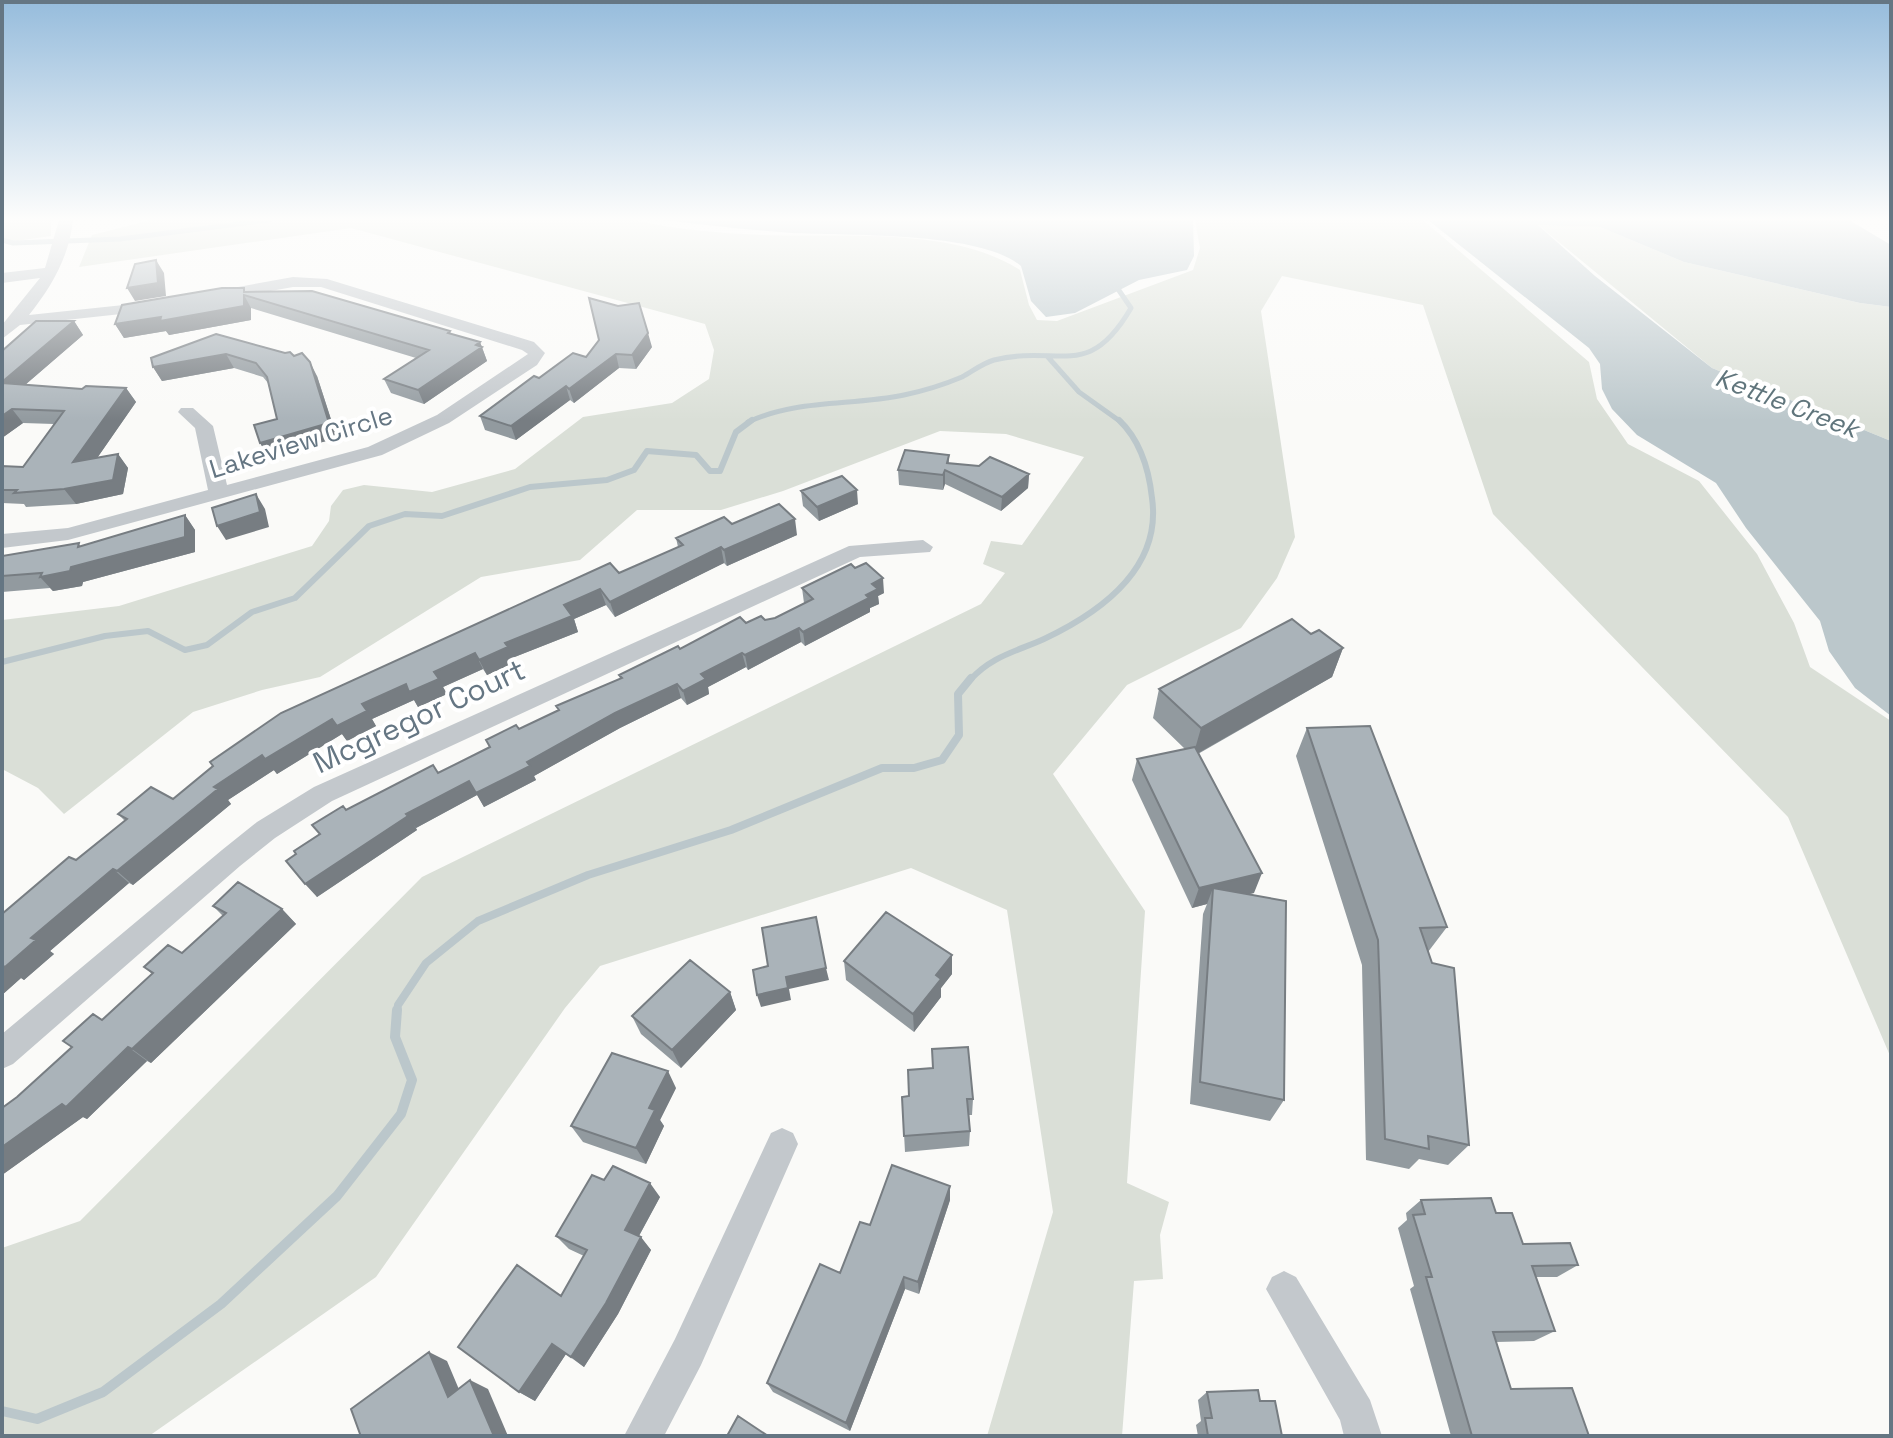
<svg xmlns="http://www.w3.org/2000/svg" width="1893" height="1438" viewBox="0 0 1893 1438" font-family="'Space Grotesk',sans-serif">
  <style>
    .green { fill: #dadfd7 }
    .water { fill: #bbc7cb }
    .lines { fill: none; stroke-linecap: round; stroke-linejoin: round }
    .stream-far3 { stroke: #bbc7cb; stroke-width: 5 }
    .stream-far2 { stroke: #bbc7cb; stroke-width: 6 }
    .stream-far1 { stroke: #bbc7cb; stroke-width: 8 }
    .stream { stroke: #bbc7cb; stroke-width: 10 }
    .minor { fill: #c3c8cc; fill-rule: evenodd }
    .wall { fill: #929a9f }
    .shaded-wall { fill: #777d82 }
    .building { fill: #aab3b9; stroke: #777d82; stroke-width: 2 }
    .labels { text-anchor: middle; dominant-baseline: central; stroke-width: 8; stroke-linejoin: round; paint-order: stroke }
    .far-water-label { font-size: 26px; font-style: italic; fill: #60757c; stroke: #fff }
    .far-street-label { font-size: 26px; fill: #657683; stroke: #fff }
    .street-label { font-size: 30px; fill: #657683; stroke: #fff }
  </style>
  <rect width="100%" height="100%" fill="#fafaf8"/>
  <!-- green -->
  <path class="green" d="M2,220H51V236L2,243Z
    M151,220H633C669,228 706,232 743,234C828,240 947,223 1020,270L1029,305L1037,320L1057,321L1193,270L1200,248L1195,220H1423L1589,362L1597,399L1628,444L1699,481L1757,554L1794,623L1810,667L1891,721V1058L1788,817L1493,514L1423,305L1282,276L1261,311L1295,537L1277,578L1241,628L1127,685L1053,774L1145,911L1127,1183L1169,1202L1160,1235L1163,1279L1134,1281L1122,1436H987L1053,1212L1007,910L911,868L600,966L565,1008L376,1277L149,1436H2V1248L80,1221L422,877L981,604L1005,573L983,564L991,541L1022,545L1084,457L1006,434L940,431L783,491L721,510H637L580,560L481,577L320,677L262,690L193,712L64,814L38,788L2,769V620L119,606L312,546L329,521L331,506L343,490L364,485L432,492L515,469L583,417L672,403L709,379L714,350L705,324L351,228L79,267L92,235Z
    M1537,224L1600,227L1684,262L1860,303L1891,307V441L1712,368Z"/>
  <!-- water -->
  <path class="water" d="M663,220H1193L1194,256L1187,270L1139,280L1075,313L1046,317L1031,301L1021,266C980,231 847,236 792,233C749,230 706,225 663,220Z
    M1428,220H1849L1891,245V307L1860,303L1684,262L1600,227L1538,225L1595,276L1712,368L1891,441V716L1855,688L1829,651L1820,621L1746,528L1716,483L1637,435L1612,409L1602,389L1600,364L1589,348Z"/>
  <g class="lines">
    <!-- stream-far3 -->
    <path class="stream-far3" d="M2,240L13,243L120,239L270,220
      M1047,356L1079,392L1121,422
      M748,422C797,399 852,406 904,395C923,391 943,385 962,377C973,371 983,363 994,360C1060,344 1088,382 1131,308L1118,289"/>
    <!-- stream-far2 -->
    <path class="stream-far2" d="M2,662L105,636L148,631L185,650L207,645L252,612L295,598L369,526L405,514L442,516L530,487L607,480L634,470L647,451L696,455L710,471H720L736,432L752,420
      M970,680C992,656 1015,652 1044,639C1101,612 1162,568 1152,498C1149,470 1140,440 1119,420"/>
    <!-- stream-far1 -->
    <path class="stream-far1" d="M397,1012L398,1005L426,963L478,921L588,875L731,830L882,768H914L942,760L959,735L958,694L971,678"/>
    <!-- stream -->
    <path class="stream" d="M2,1411L37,1419L103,1392L221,1304L337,1196L401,1114L412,1080L395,1037L397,1010"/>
    <!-- minor -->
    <path class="minor" d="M59,220H73C69,257 52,286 29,315L152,302L158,304V310L20,325L2,339V325L40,278L2,283V273L45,268Z
      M293,277L327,279L534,342L545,353L537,365L449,423L382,455L68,540L2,548V534L68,528L208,490L195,428L178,412L181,408H193L213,426L227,485L368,447L437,415L528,354L522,350L321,287H293L216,301L208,296L216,291Z
      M923,540L933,547L930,552L860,557L332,801L275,838L240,866L13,1064L2,1069V1034L222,850L257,822L314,787L849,546Z
      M782,1128L793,1133L798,1144L701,1365L664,1436H624L675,1339L771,1133Z
      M1284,1271L1296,1277L1370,1400L1382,1436H1344L1340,1420L1266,1289L1272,1277Z"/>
  </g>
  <!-- wall -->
  <path class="wall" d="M246,292L450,331L451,334L480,342L487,361L424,404L391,393L384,379L416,358L251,308V320L169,335L166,331L124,338L115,324Z
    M74,321L83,335L25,385L82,389L126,388L136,402L97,458L118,454L128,468L123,494L76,504L26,507L24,504L2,503V466L23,467L54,424L23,423L2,438V351Z
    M216,334L317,376L337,438L269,457L260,443L277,419L268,383L263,377L234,368L162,381L153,367Z
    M652,347L636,369L619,368L574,403L570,400L516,440L485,430L480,416L586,357Z
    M949,455V463L1029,474L1028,488L1001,511L945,484L943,490L899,485L898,470Z
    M801,491L858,504L819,521L803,506Z
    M185,515L195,530V552L83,582L82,586L53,591L50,588L2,592V556L81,546Z
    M732,524L797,535L727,566L724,563L615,617L606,605L574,619L578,632L512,658L514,663L487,675L483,669L443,687L447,694L418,707L414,700L372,719L376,726L347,741L342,734L277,774L274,770L228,800L231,804L133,885L129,883L50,951L54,954L24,980L21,978L2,995V914L76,860L125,821L118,814L173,799L619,573L678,547L676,538Z
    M802,588L884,593L878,596L879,604L870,608V612L805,646L801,642L748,670L746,667L708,687L709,694L687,705L681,698L620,728L534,776L536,780L484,807L477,795L416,828L417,830L317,897L296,854L320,834L312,825L346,810L438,773L490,747L486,740L519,729L558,710L556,706L620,679L619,675L746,623L775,618L804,603Z
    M1311,634L1343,648L1332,677L1198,754L1254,893L1248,894L1284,1100L1270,1121L1190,1104L1203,914L1207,904L1192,908L1132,780L1137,759L1185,749L1153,718L1159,689Z
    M1307,728L1447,927L1428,952L1469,1145L1448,1165L1419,1159L1409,1169L1366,1160L1362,965L1296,756Z
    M213,906L282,909L296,924L151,1063L147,1061L87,1119L83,1117L2,1175V1108L17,1097L152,974L144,967L182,953L223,916Z
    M844,961L952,974L941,988V997L914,1032L846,980Z
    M730,992L736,1010L681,1068L641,1034L632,1016Z
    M676,1088L660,1120L664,1126L646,1164L583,1142L571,1126Z
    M902,1097L973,1099L972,1115H969L970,1131L969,1146L905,1152Z
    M604,1180L660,1197L639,1236L651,1250L618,1314L584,1367L566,1354L535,1401L519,1392L561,1296L584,1256L569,1249L556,1236Z
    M950,1186V1200L919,1294L905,1289L850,1431L773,1392L767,1383L840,1273L870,1225Z
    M1421,1200L1496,1213L1523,1244L1578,1265L1557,1277H1536L1555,1331L1534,1341L1496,1342L1511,1389L1589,1436H1451L1410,1289L1414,1286L1398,1228L1407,1220L1406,1213Z
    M1207,1392L1260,1401L1282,1436H1198L1196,1425L1201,1421L1198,1400Z"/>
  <!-- shaded-wall -->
  <path class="shaded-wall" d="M156,260L164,273L166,296L135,301L127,288Z
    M244,295L251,308V320L169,335L166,331L124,338L115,324Z
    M74,321L83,335L11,397L2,382Z
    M648,333L652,347L636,369L632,355Z
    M480,342L487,361L424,404L418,390Z
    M226,354L234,368L162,381L153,367Z
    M616,354L619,368L574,403L569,389Z
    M310,362L317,376L337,438L269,457L260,443L329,423Z
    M566,386L570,400L516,440L511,426Z
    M126,388L136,402L84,477L73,462Z
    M12,409L23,423L2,438V416Z
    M118,454L128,468L123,494L76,504L64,489Z
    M945,470V484L943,490V475Z
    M1029,474L1028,488L1001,511L1002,497Z
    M857,490L858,504L819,521L817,507Z
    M256,494L265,509L269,527L226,540L217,526Z
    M185,515L195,530V552L83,582L82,586L53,591L40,577L71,567Z
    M795,519L797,535L727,566L724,550Z
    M721,547L724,563L615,617L610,602Z
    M883,578L884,593L878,596L879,604L870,608V612L805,646L803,632L866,595L872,584Z
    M600,589L606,605L574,619L578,632L512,658L514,663L487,675L479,660L564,605Z
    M799,628L801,642L748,670L745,655Z
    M1343,648L1332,677L1193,756L1201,728Z
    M475,653L483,669L443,687L447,694L418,707L414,700L372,719L376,726L347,741L342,734L277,774L265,759L332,719L362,704Z
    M742,653L746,667L708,687L709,694L687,705L683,691L701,674Z
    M677,684L681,698L620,728L534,776L536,780L484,807L476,793L527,762L615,713Z
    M262,755L274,770L228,800L231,804L133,885L117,871L214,787Z
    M469,781L477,795L416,828L406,814Z
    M408,816L417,830L317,897L305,884Z
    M113,869L129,883L50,951L54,954L24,980L5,967L31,938Z
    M1262,873L1254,893L1212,903L1213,888L1207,904L1192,908L1199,888Z
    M282,909L296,924L151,1063L132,1049Z
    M952,955V974L941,988V997L914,1032L913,1014L936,975Z
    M2,965L21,978L2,995Z
    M826,968L829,980L789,989L791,1000L761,1007L757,995L786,977Z
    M730,992L736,1010L681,1068L672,1050Z
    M128,1047L147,1061L87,1119L83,1117L2,1175V1147Z
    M668,1071L676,1088L660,1120L664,1126L646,1164L636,1148L649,1108Z
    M650,1183L660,1197L635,1243L625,1230Z
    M950,1186V1200L919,1294L918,1282Z
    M641,1237L651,1250L618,1314L584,1367L571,1357Z
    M904,1277L905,1289L850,1431L846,1423Z
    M552,1344L566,1354L535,1401L519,1392Z
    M429,1352L447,1361L466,1406L448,1397Z
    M470,1380L488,1389L508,1436H494Z"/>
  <!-- building -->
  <path class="building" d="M156,260L158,283L127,288L135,264Z
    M222,288H244V292L312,291L450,331L448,333L480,342L476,345L482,347L418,390L384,379L429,350L244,295V306L160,321L161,317L115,324L122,305Z
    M589,298L618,306L639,303L648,333L632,355L616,354L569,389L566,386L511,426L480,416L534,376L539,378L573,353L586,357L599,340Z
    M36,321H74L2,382V351Z
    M216,334L285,353L290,352L294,356L302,353L310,362L329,423L260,443L254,425L277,419L267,377L256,363L226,354L153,367L151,358Z
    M2,383L82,389L86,386L126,388L73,462L118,454L113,480L64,489L14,493L17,490H2V466L23,467L64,411L12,409L2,416Z
    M905,450L949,455L947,463L979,466L990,457L1029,474L1002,497L945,470L943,475L898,470Z
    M842,476L857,490L817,507L801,491Z
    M256,494L260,512L217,526L212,508Z
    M779,504L795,519L724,550L721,547L610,602L600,589L564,605L572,616L505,643L508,647L479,660L475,653L434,672L439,679L409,692L406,684L362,704L367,711L337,726L332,719L265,759L262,755L214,787L218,789L117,871L113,869L31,938L36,940L5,967L2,965V914L69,857L76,860L127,819L118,814L151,787L173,799L213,766L210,762L281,713L610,563L619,573L683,545L676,538L724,517L732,524Z
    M185,515V537L71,567L70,571L40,577L42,573L2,576V556L79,543L78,547Z
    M866,563L883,578L872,584L878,589L866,595L869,598L803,632L799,628L745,655L742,653L701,674L706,679L683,691L677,684L615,713L527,762L530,766L476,793L469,781L406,814L408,816L305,884L286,861L296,854L294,851L320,834L312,825L343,806L346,810L433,765L438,773L490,747L486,740L516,725L519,729L559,710L556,706L622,678L619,675L678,646L680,649L740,617L746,623L761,616L765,620L775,618L813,599L802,588L851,564L855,568Z
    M1292,619L1311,634L1319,630L1343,648L1201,728L1159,689Z
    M1370,726L1447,927L1420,928L1432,963L1454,968L1469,1145L1428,1136L1429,1149L1385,1139L1378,940L1307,728Z
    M1195,747L1262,873L1199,888L1137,759Z
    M238,882L282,909L132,1049L128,1047L66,1107L62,1104L2,1147V1108L17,1097L72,1047L63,1041L93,1014L102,1020L153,973L144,967L168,945L182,953L226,913L213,906Z
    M1213,888L1286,901L1284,1100L1200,1082Z
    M886,912L952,955L936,975L941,979L913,1014L844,961Z
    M816,917L826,968L786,977L788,988L757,995L753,970L768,966L762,928Z
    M690,960L730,992L672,1050L632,1016Z
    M968,1047L973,1099H967L970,1131L904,1136L902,1097L909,1096L908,1070L933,1068L932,1049Z
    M612,1053L668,1071L649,1108L655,1110L636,1148L571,1126Z
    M892,1165L950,1186L918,1282L904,1277L846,1423L767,1383L820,1264L840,1273L860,1222L870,1225Z
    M613,1166L650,1183L625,1230L641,1237L606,1303L571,1357L552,1344L519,1392L458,1347L517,1265L561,1296L587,1250L556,1236L592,1175L604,1180Z
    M1491,1198L1496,1213H1512L1523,1244L1570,1243L1578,1265L1532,1266L1555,1331L1493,1332L1511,1389L1572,1388L1589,1436H1472L1426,1277H1432L1413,1215L1425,1214L1421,1200Z
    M429,1352L448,1397L470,1380L494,1436H358L360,1434L351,1409Z
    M1258,1390L1260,1401H1275L1282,1436H1208L1205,1418H1212L1207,1392Z
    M738,1416L768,1436H727Z"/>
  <!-- sky -->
  <linearGradient id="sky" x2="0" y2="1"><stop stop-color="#96bcdc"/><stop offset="0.52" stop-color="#fdfdfc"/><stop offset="1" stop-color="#fdfdfc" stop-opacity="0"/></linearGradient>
  <rect width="1893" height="421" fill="url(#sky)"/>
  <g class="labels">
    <!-- far-water labels -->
    <g class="far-water-label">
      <text transform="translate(1787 403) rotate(21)">Kettle Creek</text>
    </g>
    <!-- far-street labels -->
    <g class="far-street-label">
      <text transform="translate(301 442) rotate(-17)">Lakeview Circle</text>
    </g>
    <!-- street labels -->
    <g class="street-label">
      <text transform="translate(419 716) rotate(-25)">Mcgregor Court</text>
    </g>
  </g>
  <!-- border -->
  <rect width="1893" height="1438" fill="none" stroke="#657683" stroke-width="8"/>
</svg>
